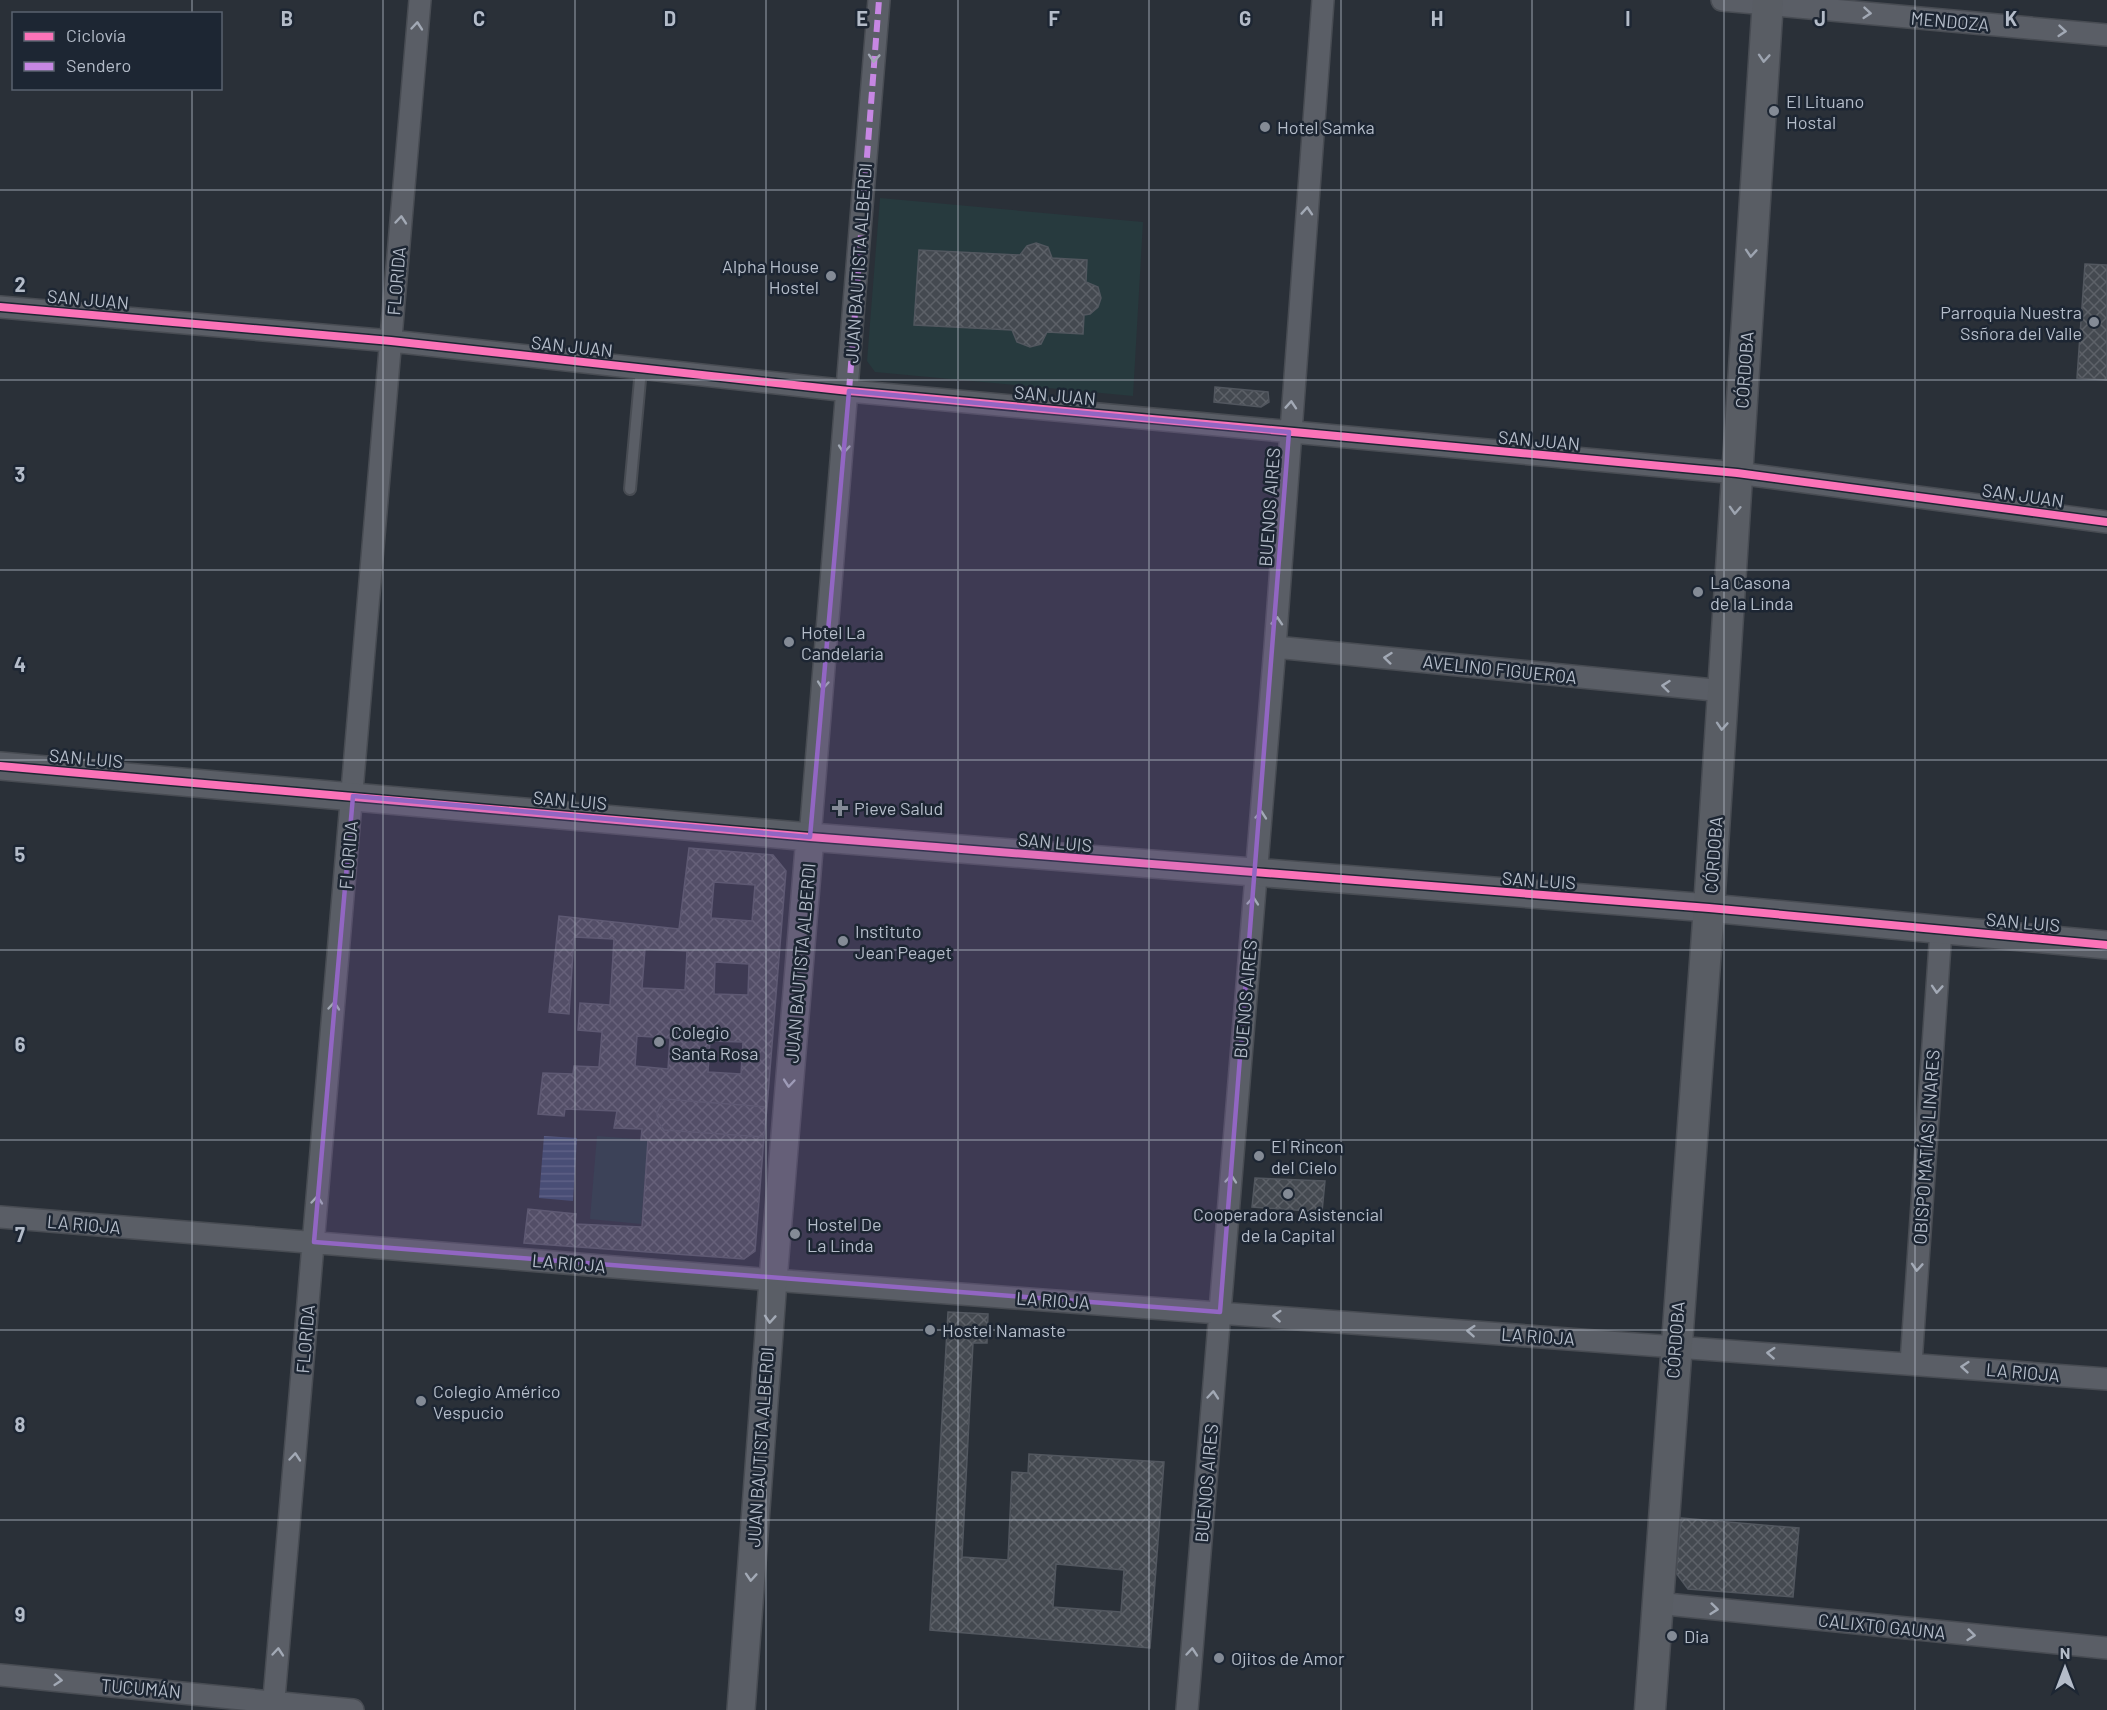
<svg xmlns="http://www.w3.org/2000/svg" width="2107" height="1710" viewBox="0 0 2107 1710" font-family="Barlow,sans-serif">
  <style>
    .green { fill: #273a3e }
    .water { fill: url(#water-rules) }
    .building { fill: url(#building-cross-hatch); stroke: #52575f; stroke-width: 1.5; fill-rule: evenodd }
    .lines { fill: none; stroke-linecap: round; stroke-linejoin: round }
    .service-casing { stroke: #484c53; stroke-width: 14 }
    .minor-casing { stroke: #484c53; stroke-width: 24 }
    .tertiary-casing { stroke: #484c53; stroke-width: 30 }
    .secondary-casing { stroke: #484c53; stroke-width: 33 }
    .service { stroke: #5a5e66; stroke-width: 10 }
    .minor { stroke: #5a5e66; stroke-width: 21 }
    .tertiary { stroke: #5a5e66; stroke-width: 27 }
    .secondary { stroke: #595d64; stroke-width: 30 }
    .quiet { stroke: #c787e3; stroke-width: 6; stroke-dasharray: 12 6; stroke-linecap: butt }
    .cycleway-casing { stroke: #1d2633; stroke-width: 11 }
    .cycleway { stroke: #fb73b8; stroke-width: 8 }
    .oneway { stroke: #a2a9b5 }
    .oneway2 { stroke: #9da4b0 }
    .marked { fill: #9266c3; fill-opacity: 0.2; stroke: #9266c3; stroke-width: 4.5; stroke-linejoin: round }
    .grid { fill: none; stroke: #b4bcc9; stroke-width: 1.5; stroke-opacity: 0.55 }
    .poi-dot { fill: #848b96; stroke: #1d2633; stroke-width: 2 }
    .labels { text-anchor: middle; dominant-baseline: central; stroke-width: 5; stroke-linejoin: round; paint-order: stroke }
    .street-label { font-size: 18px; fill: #b4bcc9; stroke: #1d2633 }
    .poi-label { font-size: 18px; fill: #b4bcc9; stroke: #1d2633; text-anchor: start }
    .grid-label { font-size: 20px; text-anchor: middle; font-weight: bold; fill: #b4bcc9; stroke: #1d2633; stroke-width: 5; stroke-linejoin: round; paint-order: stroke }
  </style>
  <defs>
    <pattern id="water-rules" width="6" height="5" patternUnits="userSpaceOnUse" patternTransform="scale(1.5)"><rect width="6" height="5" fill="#384963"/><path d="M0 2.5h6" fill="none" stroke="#526178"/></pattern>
    <pattern id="building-cross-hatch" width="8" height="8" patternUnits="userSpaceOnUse" patternTransform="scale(1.5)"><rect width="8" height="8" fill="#444950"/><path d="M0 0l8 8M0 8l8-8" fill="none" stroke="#5d6168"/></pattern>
  </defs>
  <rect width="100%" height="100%" fill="#2a3038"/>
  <!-- green -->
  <path class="green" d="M880,198L1143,222L1133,396L875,372L867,361Z
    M597,1136L648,1140L641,1224L590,1219Z"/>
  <!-- water -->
  <path class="water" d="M544,1136L577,1138L573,1201L539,1198Z"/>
  <!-- building -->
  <path class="building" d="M1036,243L1048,247L1052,258L1087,260L1086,282L1098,287L1101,298L1098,307L1090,314L1084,315L1083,334L1047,332L1041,344L1030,347L1017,342L1012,330L914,325L919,250L1020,255L1027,246Z
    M2085,264L2107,265V380L2077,378Z
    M1215,387L1268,392L1269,402L1261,407L1214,402Z
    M689,848L773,855L786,871L767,1107L664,1099L657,1113L658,1122L664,1130L764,1137L755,1251L744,1259L524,1243L528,1209L576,1214L575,1224L642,1227L648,1140H641L642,1129L614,1128L617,1111L565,1109L564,1116L538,1114L543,1073L573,1074L574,1066L599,1067L602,1032L578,1030L580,1003L610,1005L614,939L574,937L569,1014L549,1012L559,916L679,929ZM714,882L755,885L752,921L711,918ZM645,949L687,951L685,990L642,988ZM715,962L749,964L748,995L714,994ZM637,1036L670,1038L668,1069L635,1066ZM710,1041L743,1042L741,1074L708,1072Z
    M664,1099L767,1107L764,1137L664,1130L658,1122L657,1113Z
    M1255,1178L1325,1181L1322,1212L1252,1207Z
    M948,1312L988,1314L987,1343H973L962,1557L1008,1560L1012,1472L1028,1473L1029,1454L1164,1462L1150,1648L930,1630ZM1056,1564L1124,1570L1121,1612L1053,1607Z
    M1681,1518L1799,1528L1793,1597L1688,1589L1676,1573Z"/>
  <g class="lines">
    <!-- service casing -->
    <g class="service-casing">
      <path id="service" d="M630,489L641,369"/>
    </g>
    <!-- minor casing -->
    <g class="minor-casing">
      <path id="minor" d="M1722,0L2107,35
        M0,307L391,341L849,391L1737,473L2107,522
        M1275,647L1724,691
        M810,837L879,0
        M0,1217L773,1280L2107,1379
        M1911,1363L1941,930
        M1656,1603L2107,1648
        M0,1675L353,1710
        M273,1710L420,0
        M1187,1710L1275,647L1323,0"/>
    </g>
    <!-- tertiary casing -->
    <g class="tertiary-casing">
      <path id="tertiary" d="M0,766L810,837L1709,908L2107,945
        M741,1710L773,1280L810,837"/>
    </g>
    <!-- secondary casing -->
    <g class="secondary-casing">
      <path id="secondary" d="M1650,1710L1709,908L1768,0"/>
    </g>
    <!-- service -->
    <use href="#service" class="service"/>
    <!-- minor -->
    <use href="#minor" class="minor"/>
    <!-- tertiary -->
    <use href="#tertiary" class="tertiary"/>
    <!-- secondary -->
    <use href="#secondary" class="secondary"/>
    <!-- quiet -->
    <path class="quiet" d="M849,391L879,0"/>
    <!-- cycleway casing -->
    <g class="cycleway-casing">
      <path id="cycleway" d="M0,307L391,341L849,391L1737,473L2107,522
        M0,766L810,837L1709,908L2107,945"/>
    </g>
    <!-- cycleway -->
    <use href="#cycleway" class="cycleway"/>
  </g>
  <!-- one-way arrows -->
  <defs><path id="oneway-chevron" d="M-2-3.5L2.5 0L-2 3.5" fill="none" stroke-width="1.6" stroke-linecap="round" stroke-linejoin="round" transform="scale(1.5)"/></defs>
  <g class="oneway">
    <use href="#oneway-chevron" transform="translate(1867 13) rotate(5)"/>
    <use href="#oneway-chevron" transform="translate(417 26) rotate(-85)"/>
    <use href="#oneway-chevron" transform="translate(2062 31) rotate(5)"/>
    <use href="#oneway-chevron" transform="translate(874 58) rotate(94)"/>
    <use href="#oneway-chevron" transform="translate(1307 211) rotate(-86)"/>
    <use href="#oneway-chevron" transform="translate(401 220) rotate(-85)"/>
    <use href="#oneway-chevron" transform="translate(1291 405) rotate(-86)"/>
    <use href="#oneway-chevron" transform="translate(844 449) rotate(95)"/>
    <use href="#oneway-chevron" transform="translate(1277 621) rotate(-86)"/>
    <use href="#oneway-chevron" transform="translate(1388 658) rotate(-174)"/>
    <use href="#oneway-chevron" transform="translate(823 685) rotate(95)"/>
    <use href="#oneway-chevron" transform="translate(1666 686) rotate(-174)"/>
    <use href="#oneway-chevron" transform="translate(1261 815) rotate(-85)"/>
    <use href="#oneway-chevron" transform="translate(1253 901) rotate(-85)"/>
    <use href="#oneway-chevron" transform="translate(1937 989) rotate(94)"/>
    <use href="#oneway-chevron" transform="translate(334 1006) rotate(-85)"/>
    <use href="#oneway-chevron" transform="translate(789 1083) rotate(95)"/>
    <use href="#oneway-chevron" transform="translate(1231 1179) rotate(-85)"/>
    <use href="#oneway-chevron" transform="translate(317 1200) rotate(-85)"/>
    <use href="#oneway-chevron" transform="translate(1917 1267) rotate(94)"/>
    <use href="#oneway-chevron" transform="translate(1277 1316) rotate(-176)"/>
    <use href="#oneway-chevron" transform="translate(770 1319) rotate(94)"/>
    <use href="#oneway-chevron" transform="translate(1471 1331) rotate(-176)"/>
    <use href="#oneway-chevron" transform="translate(1771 1353) rotate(-176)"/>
    <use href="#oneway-chevron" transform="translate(1965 1367) rotate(-175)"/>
    <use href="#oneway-chevron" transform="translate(1213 1395) rotate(-85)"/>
    <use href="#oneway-chevron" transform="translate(295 1457) rotate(-85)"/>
    <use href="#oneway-chevron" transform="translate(751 1577) rotate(94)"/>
    <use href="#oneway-chevron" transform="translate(1714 1609) rotate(6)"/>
    <use href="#oneway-chevron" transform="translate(1971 1635) rotate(6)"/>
    <use href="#oneway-chevron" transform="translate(278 1652) rotate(-85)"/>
    <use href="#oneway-chevron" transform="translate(1192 1652) rotate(-85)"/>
    <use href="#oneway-chevron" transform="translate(58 1680) rotate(5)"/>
  </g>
  <g class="oneway2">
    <use href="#oneway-chevron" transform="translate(1764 58) rotate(94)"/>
    <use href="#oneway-chevron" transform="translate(1751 253) rotate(94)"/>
    <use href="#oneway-chevron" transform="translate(1735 510) rotate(93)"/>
    <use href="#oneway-chevron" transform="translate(1722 726) rotate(94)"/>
  </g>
  <!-- marked area -->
  <path class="marked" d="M849,391L1289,432L1220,1312L314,1242L353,796L810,837Z"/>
  <!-- grid -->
  <path class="grid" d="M192,0V14M383,0V1710M575,0V1710M766,0V1710M958,0V1710M1149,0V1710M1341,0V1710M1532,0V1710M1724,0V1710M1915,0V1710M192,88V1710M0,190H2107M0,380H2107M0,570H2107M0,760H2107M0,950H2107M0,1140H2107M0,1330H2107M0,1520H2107"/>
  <!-- markers -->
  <g class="poi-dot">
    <circle cx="1774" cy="111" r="6"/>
    <circle cx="1265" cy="127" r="6"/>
    <circle cx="831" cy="276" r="6"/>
    <circle cx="2094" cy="322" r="6"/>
    <circle cx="1698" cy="592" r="6"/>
    <circle cx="789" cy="642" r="6"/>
    <path d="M837 799h6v6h6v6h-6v6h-6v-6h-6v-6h6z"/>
    <circle cx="843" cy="941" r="6"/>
    <circle cx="659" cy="1042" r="6"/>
    <circle cx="1259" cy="1156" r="6"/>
    <circle cx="1288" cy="1194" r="6"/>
    <circle cx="795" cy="1234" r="6"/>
    <circle cx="930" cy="1330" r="6"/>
    <circle cx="421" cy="1401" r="6"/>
    <circle cx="1672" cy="1636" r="6"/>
    <circle cx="1219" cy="1658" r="6"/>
  </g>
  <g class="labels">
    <!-- street labels -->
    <g class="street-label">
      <text transform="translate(1950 21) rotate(5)">MENDOZA</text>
      <text transform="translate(858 263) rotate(-86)">JUAN BAUTISTA ALBERDI</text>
      <text transform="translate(396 281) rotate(-85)">FLORIDA</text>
      <text transform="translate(88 299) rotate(5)">SAN JUAN</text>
      <text transform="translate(572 346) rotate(6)">SAN JUAN</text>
      <text transform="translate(1744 370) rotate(-86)">CÓRDOBA</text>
      <text transform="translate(1055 395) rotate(5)">SAN JUAN</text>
      <text transform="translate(1539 440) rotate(5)">SAN JUAN</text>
      <text transform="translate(2023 495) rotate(8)">SAN JUAN</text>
      <text transform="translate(1269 507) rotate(-86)">BUENOS AIRES</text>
      <text transform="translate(1500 669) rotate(6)">AVELINO FIGUEROA</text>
      <text transform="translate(86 758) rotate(5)">SAN LUIS</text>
      <text transform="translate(570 800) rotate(5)">SAN LUIS</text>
      <text transform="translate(1055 842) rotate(5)">SAN LUIS</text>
      <text transform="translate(348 855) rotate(-85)">FLORIDA</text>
      <text transform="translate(1713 855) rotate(-86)">CÓRDOBA</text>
      <text transform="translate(1539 880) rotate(4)">SAN LUIS</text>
      <text transform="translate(2023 922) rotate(5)">SAN LUIS</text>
      <text transform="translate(800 963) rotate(-85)">JUAN BAUTISTA ALBERDI</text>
      <text transform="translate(1245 999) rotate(-85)">BUENOS AIRES</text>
      <text transform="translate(1926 1147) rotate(-86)">OBISPO MATÍAS LINARES</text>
      <text transform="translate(84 1224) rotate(5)">LA RIOJA</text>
      <text transform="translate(569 1263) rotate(5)">LA RIOJA</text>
      <text transform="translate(1053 1300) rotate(4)">LA RIOJA</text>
      <text transform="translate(1538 1336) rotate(4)">LA RIOJA</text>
      <text transform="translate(305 1339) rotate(-85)">FLORIDA</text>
      <text transform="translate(1675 1340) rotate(-86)">CÓRDOBA</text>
      <text transform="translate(2023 1372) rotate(5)">LA RIOJA</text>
      <text transform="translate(760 1447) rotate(-86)">JUAN BAUTISTA ALBERDI</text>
      <text transform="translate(1206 1483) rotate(-85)">BUENOS AIRES</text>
      <text transform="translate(1882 1626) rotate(6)">CALIXTO GAUNA</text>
      <text transform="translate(141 1688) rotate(5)">TUCUMÁN</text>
    </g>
    <!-- poi labels -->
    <g class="poi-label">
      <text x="1786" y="101">El Lituano<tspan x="1786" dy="21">Hostal</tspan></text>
      <text x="1277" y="127">Hotel Samka</text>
      <text x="819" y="266" text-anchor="end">Alpha House<tspan x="819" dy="21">Hostel</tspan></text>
      <text x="2082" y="312" text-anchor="end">Parroquia Nuestra<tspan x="2082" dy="21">Ssñora del Valle</tspan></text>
      <text x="1710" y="582">La Casona<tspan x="1710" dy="21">de la Linda</tspan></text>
      <text x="801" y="632">Hotel La<tspan x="801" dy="21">Candelaria</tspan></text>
      <text x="854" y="808">Pieve Salud</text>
      <text x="855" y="931">Instituto<tspan x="855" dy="21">Jean Peaget</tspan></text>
      <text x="671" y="1032">Colegio<tspan x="671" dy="21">Santa Rosa</tspan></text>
      <text x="1271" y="1146">El Rincon<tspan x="1271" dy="21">del Cielo</tspan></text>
      <text x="1288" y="1214" text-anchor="middle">Cooperadora Asistencial<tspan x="1288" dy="21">de la Capital</tspan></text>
      <text x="807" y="1224">Hostel De<tspan x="807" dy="21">La Linda</tspan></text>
      <text x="942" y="1330">Hostel Namaste</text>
      <text x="433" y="1391">Colegio Américo<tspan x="433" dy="21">Vespucio</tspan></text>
      <text x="1684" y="1636">Dia</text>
      <text x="1231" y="1658">Ojitos de Amor</text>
    </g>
  </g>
  <g class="grid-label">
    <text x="287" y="26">B</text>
    <text x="479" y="26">C</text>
    <text x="670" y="26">D</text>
    <text x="862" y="26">E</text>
    <text x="1054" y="26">F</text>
    <text x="1245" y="26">G</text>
    <text x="1437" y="26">H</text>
    <text x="1628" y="26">I</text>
    <text x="1820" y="26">J</text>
    <text x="2011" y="26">K</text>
    <text x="20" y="292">2</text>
    <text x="20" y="482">3</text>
    <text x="20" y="672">4</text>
    <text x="20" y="862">5</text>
    <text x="20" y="1052">6</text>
    <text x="20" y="1242">7</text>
    <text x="20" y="1432">8</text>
    <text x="20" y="1622">9</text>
  </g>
  <!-- legend -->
  <rect x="12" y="12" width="210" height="78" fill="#1d2633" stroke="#59626f" stroke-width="1.5"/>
  <rect x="24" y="32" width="30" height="9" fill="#fb73b8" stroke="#59626f" stroke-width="1.5"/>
  <text x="66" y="42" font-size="18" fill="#b4bcc9">Ciclovía</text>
  <rect x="24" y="62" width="30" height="9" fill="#c787e3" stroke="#59626f" stroke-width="1.5"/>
  <text x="66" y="72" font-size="18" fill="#b4bcc9">Sendero</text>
  <!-- north arrow -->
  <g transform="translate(2065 1668)" stroke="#1d2633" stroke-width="4.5" paint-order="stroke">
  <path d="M0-4.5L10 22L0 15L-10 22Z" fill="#b4bcc9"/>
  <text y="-9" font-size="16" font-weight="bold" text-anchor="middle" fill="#b4bcc9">N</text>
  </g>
</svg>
